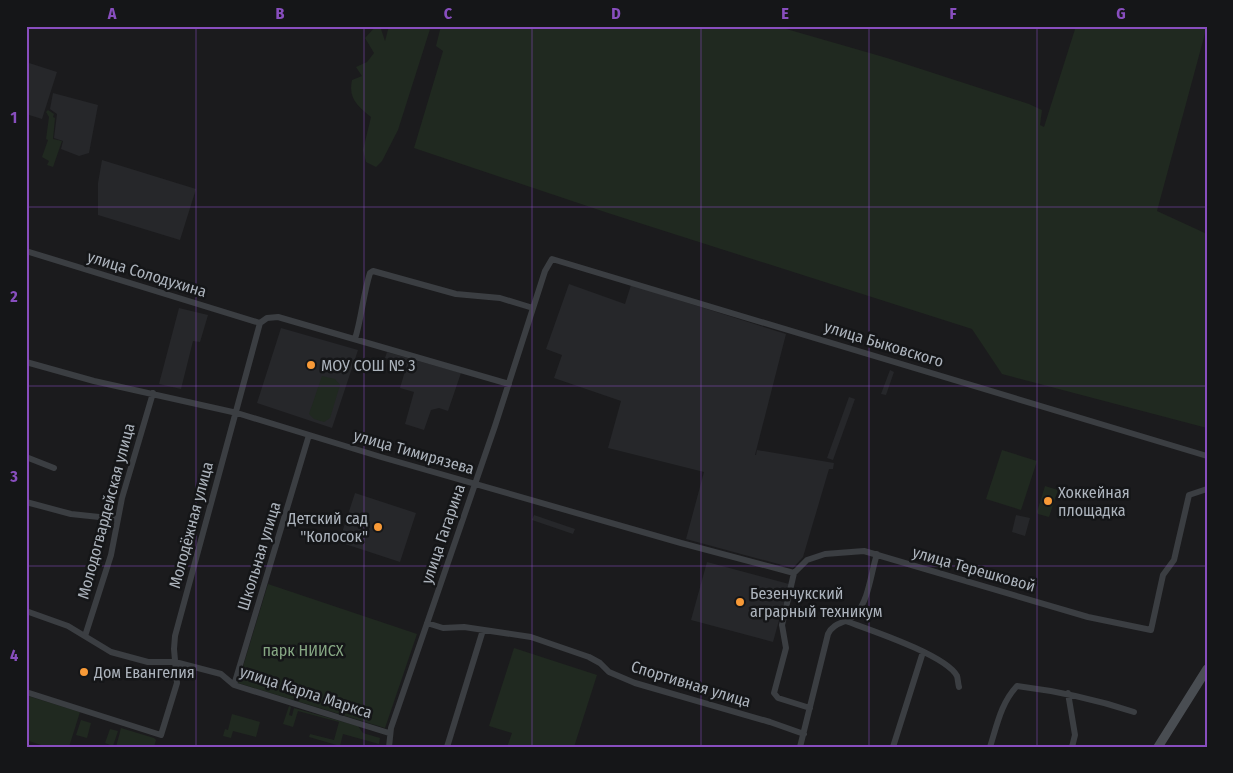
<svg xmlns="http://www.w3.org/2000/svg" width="1233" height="773" viewBox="0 0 1233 773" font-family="'Fira Sans Condensed',sans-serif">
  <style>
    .built { fill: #26272a }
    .green { fill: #202920 }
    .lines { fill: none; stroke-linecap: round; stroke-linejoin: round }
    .street { stroke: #3b3e42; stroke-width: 6 }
    .secondary { stroke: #494d52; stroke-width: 9 }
    .grid { fill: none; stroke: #884ebe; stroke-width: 1; stroke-opacity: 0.55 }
    .poi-dot { fill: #f89a37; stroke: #151618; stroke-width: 2 }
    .labels { text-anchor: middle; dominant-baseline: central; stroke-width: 5; stroke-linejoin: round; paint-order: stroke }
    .street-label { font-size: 16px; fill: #adb4bd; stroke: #151618 }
    .poi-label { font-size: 16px; fill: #adb4bd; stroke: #151618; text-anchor: start }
    .park-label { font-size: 16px; fill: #87a884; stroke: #151618 }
    .neatline { fill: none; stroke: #884ebe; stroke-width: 2 }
    .grid-label { font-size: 16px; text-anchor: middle; font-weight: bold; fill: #884ebe }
  </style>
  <rect width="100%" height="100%" fill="#1b1b1d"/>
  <!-- built -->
  <path class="built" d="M26,62L57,72L42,119L26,114Z
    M53,93L98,105L89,153L79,156L61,149L63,141L54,138L57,114L50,109Z
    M102,160L196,189L180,240L98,215V183Z
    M569,284L625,304L631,285L786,334L755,455H756L757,450L834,463L833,469H829L803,557L793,568L686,539L704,472L608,448L621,401L554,378L562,355L546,349Z
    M179,308L208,315L200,342L193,341L181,389L159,384Z
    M281,328L358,350L332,428L257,403Z
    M387,352L461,373L448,411L439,408L431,410L424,430L405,424L414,392L400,388L407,364L385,358Z
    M890,370L894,372L886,395L881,394Z
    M849,397L855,399L833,460L827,458Z
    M355,493L416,513L400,562L339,542Z
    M534,515L575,529L573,534L532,520Z
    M1016,515L1030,518L1025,536L1012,532Z
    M707,562L789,584L773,642L691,620Z"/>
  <!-- green -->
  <path class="green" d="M376,26H380L385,41L389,26H431L398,130L382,161L376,167L366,162L363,150L371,117C358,106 348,99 352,80L362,76L356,67L367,62L374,53L365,38Z
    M441,26H776L887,58L1029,104L1042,110L1040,125L1044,127L1076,26H1207L1157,211L1207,234V428L1002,374L972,329L608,213L414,148L443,51L436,46Z
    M48,110L54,114L53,117L55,118L53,139L62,141L53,167L47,165L49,161L42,157L48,140L46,139L49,117L46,112Z
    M322,376L335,379L340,385L330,418L324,422L314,419L309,414Z
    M1002,450L1037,461L1021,510L986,499Z
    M1045,486L1058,490L1049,517L1038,514L1037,512Z
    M268,584L417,634L385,728L238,683Z
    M514,648L597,675L574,747H507L512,733L489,726Z
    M28,696L80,712L69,747H47L26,740Z
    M289,706L291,707L289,715L292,716L294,708L358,726L363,733L380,738L379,744L343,734L340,746L309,737L310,734L334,740L339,722L298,711L293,727L283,724Z
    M232,714L260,722L256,737L233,731L231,738L223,736L225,729L228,730Z
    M81,720L91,723L87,738L76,735Z
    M121,728L154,738L156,740L154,747H116Z
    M110,729L118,731L113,746L105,743Z"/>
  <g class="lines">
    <!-- street -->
    <path class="street" d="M26,251L260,323
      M260,323L267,318L278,317L509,384
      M355,339C362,316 363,295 370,273L373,271L456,294L500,298L533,308
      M26,362L94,381L237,413L381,457L681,543L794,573
      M26,457L54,468
      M26,502L71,514L118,519
      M26,611L68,626L111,652L148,662H175L221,674L234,685L389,733
      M846,621C870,630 946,655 957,676C958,679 958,684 959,687
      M427,623L443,628L464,627L531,637L589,657L600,663L609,672L635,683L770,722L804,734
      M85,636L111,555L122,498L153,393
      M234,685L309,435
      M26,692L161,735L177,683L174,649L175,636L260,323
      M1068,693L1075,735L1072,747
      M810,708L778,698L774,693L786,648L782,625L794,573L807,560L825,554L864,551L1088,617L1151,630L1163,575L1174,560L1189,495L1207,489
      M389,747L391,728L495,426L545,271L552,259L1207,456
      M447,747L483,630
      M800,747L828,634C834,621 847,624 856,614C869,600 871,572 877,554
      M893,747L923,652
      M990,747C997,725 1001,703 1017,686C1057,691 1095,699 1134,712"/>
    <!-- secondary -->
    <path class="secondary" d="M1158,747L1207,669"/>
  </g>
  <!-- grid -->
  <path class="grid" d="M196,26V747M364,26V747M532,26V747M701,26V747M869,26V747M1037,26V747M26,207H1207M26,386H1207M26,566H1207"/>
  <!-- markers -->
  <g class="poi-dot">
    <circle cx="311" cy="365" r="5"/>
    <circle cx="1048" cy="501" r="5"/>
    <circle cx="378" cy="527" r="5"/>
    <circle cx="740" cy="602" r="5"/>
    <circle cx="84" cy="672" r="5"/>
  </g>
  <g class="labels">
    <!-- street labels -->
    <g class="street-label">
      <text transform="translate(147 274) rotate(17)">улица Солодухина</text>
      <text transform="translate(884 344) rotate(17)">улица Быковского</text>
      <text transform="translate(414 452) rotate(16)">улица Тимирязева</text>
      <text transform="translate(106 511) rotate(-75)">Молодогвардейская улица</text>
      <text transform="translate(191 525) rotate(-75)">Молодёжная улица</text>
      <text transform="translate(443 534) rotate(-71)">улица Гагарина</text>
      <text transform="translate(259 556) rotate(-73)">Школьная улица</text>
      <text transform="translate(974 569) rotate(16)">улица Терешковой</text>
      <text transform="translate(691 684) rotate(17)">Спортивная улица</text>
      <text transform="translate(306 692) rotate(18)">улица Карла Маркса</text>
    </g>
    <!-- poi labels -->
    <g class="poi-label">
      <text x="321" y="365">МОУ СОШ № 3</text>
      <text x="1058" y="492">Хоккейная<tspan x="1058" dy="18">площадка</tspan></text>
      <text x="368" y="518" text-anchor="end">Детский сад<tspan x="368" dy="18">"Колосок"</tspan></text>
      <text x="750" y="593">Безенчукский<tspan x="750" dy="18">аграрный техникум</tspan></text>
      <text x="94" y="672">Дом Евангелия</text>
    </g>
    <!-- park labels -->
    <g class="park-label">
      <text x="303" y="650">парк НИИСХ</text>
    </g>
  </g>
  <!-- border -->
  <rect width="1233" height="773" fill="none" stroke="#151618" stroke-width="55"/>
  <rect x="28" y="28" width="1178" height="718" class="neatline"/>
  <g class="grid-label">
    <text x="112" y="19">A</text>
    <text x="280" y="19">B</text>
    <text x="448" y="19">C</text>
    <text x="616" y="19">D</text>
    <text x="785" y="19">E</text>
    <text x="953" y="19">F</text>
    <text x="1121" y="19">G</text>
    <text x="14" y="123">1</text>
    <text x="14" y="302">2</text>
    <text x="14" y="482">3</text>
    <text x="14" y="661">4</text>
  </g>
</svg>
